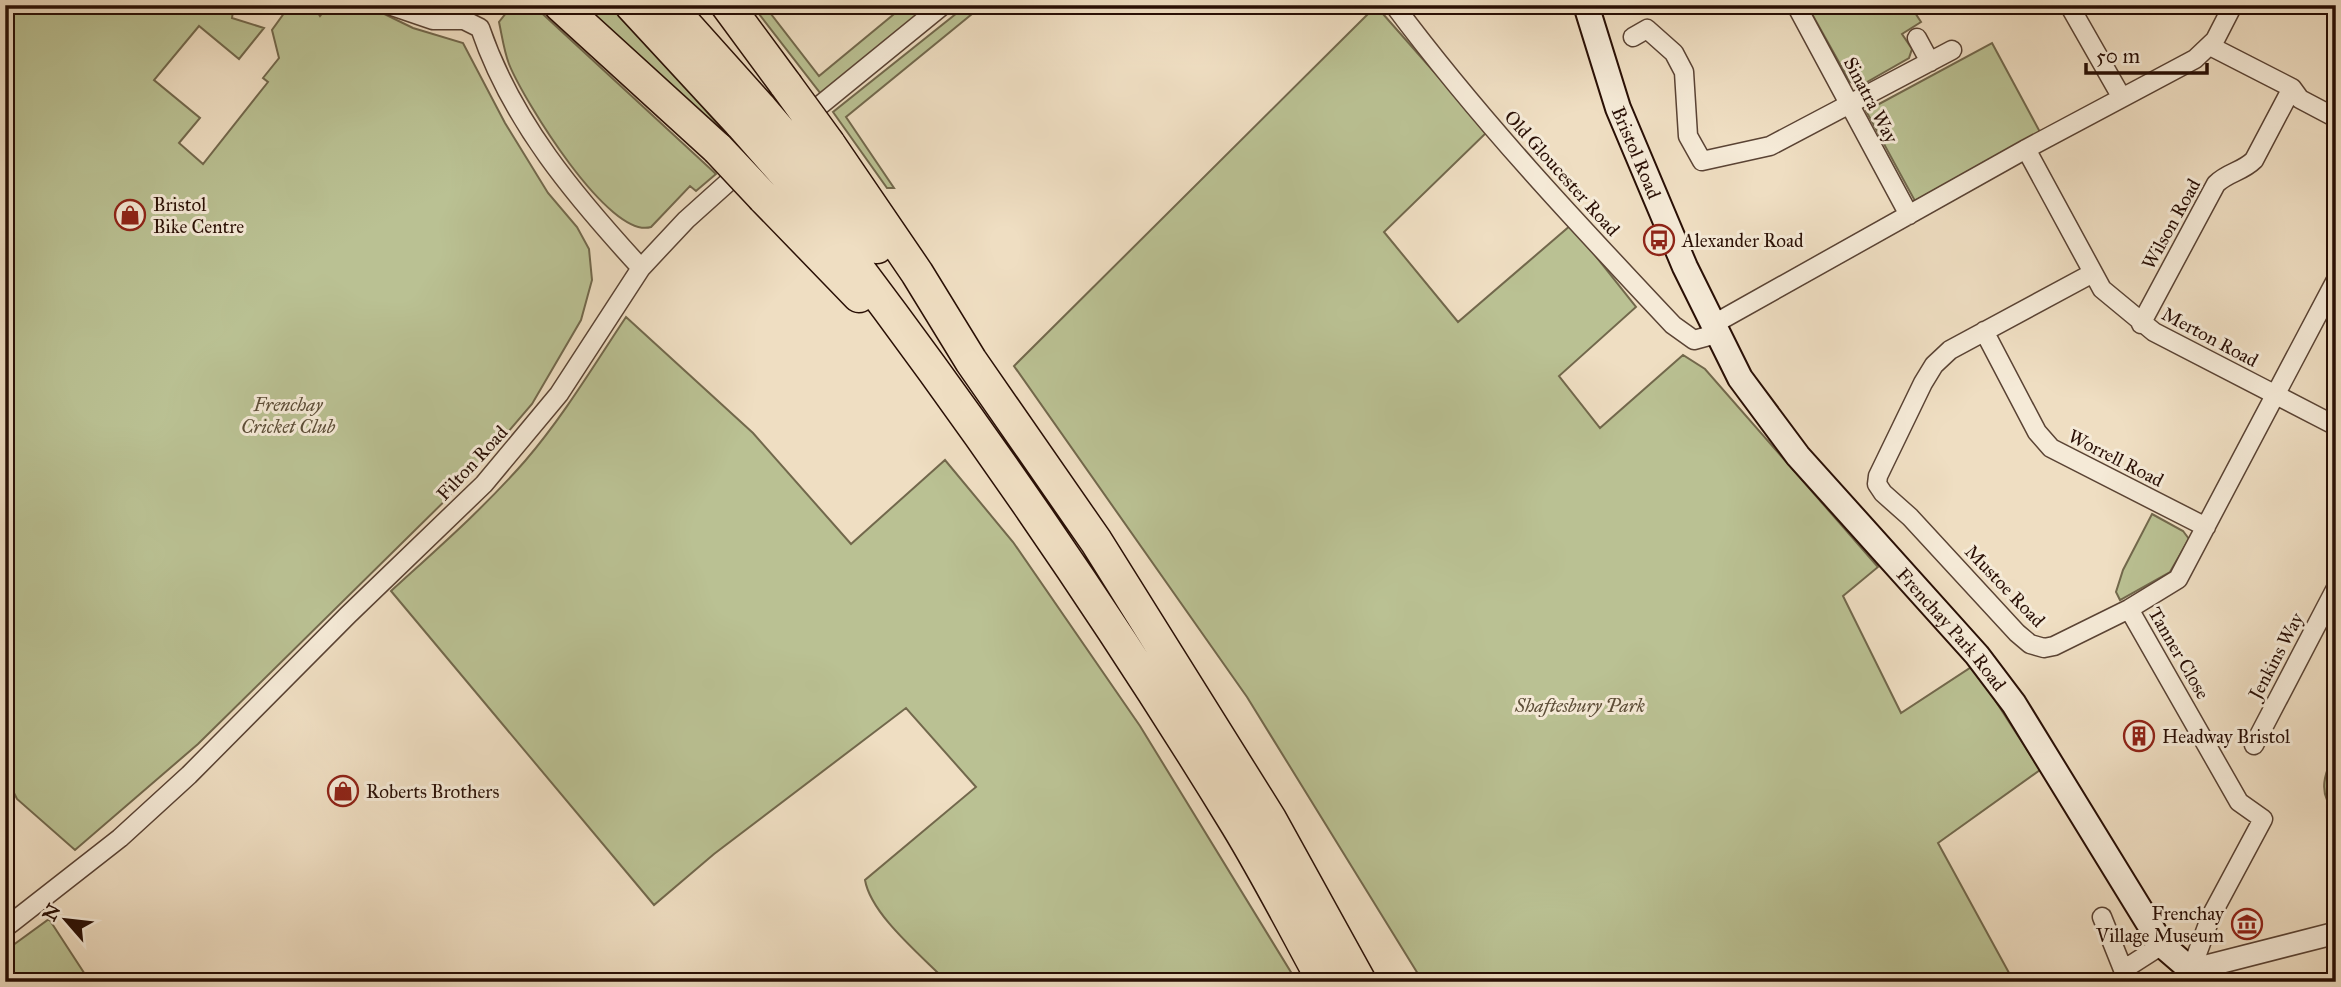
<svg xmlns="http://www.w3.org/2000/svg" width="2341" height="987" viewBox="0 0 2341 987" font-family="'IM FELL Great Primer',serif">
  <style>
    .green { fill: #bac193; stroke: #72684c; stroke-width: 2 }
    .lines { fill: none; stroke-linecap: round; stroke-linejoin: round }
    .minor-casing { stroke: #5a4334; stroke-width: 21 }
    .tertiary-casing { stroke: #5a4334; stroke-width: 24 }
    .secondary-casing { stroke: #290f05; stroke-width: 28 }
    .motorway-casing { stroke: #290f05; stroke-width: 35 }
    .minor { stroke: #f5ead7; stroke-width: 18 }
    .tertiary { stroke: #f5ead7; stroke-width: 21 }
    .secondary { stroke: #f5ead7; stroke-width: 24 }
    .motorway { stroke: #efdec2; stroke-width: 32 }
    .motorway-bridge-casing { stroke: #290f05; stroke-width: 35; stroke-linecap: butt }
    .motorway-bridge { stroke: #efdec2; stroke-width: 32 }
    .labels { text-anchor: middle; dominant-baseline: central; stroke-width: 6; stroke-linejoin: round; paint-order: stroke }
    .street-label { font-size: 19px; fill: #290f05; stroke: #f5ead7 }
    .poi-label { font-size: 19px; fill: #290f05; stroke: #f5ead7; text-anchor: start }
    .park-label { font-size: 19px; font-style: italic; fill: #5c4d37; stroke: #f5ead7 }
  </style>
  <rect width="100%" height="100%" fill="#efdec2"/>
  <filter id="stains"><feTurbulence type="fractalNoise" baseFrequency=".00286" numOctaves="4"/><feColorMatrix values="0 0 0 0 .2 0 0 0 0 .09 0 0 0 0 .02 0 0 0 .5 -.17"/></filter>
  <radialGradient id="worn" r=".72"><stop offset=".6" stop-color="#630" stop-opacity="0"/><stop offset="1" stop-color="#630" stop-opacity=".3"/></radialGradient>
  <!-- green -->
  <path class="green" d="M5,5H234L232,18L264,28L239,59L199,26L154,80L200,118L179,143L203,164L268,82L263,78L279,58L272,30L290,5H313L320,16L329,5H366L413,28L463,43L505,123L548,193L577,227L589,249L592,280L581,320L532,404L471,475L198,744L75,850L17,799L5,775Z
    M404,5H533L716,174L696,191L690,186L651,227C609,240 523,99 509,64C504,51 502,36 499,22L506,13L499,6L458,9L432,15Z
    M584,5H614L750,161L740,158Z
    M752,5H764L819,76L905,5H932L821,94Z
    M967,5H983L846,117L894,188H887L833,112Z
    M1807,5H1910L1921,22L1902,34L1912,49L1909,58L1860,86L1850,82Z
    M1376,6L1487,132L1384,232L1458,322L1571,225L1636,307L1559,376L1600,428L1683,355L1705,369L1878,567L1843,596L1901,713L1973,666L2040,770L1938,843L2014,982H1423L1247,697L1014,366Z
    M1992,43L2040,132L1915,201L1866,111Z
    M626,317L753,433L851,544L945,460L1013,542L1140,726L1297,982H947C922,956 871,915 865,880L976,787L906,708L714,854L654,905L391,591C437,549 484,508 525,461C563,417 594,365 626,317Z
    M2152,514L2183,531L2189,539L2170,572L2120,600L2116,592L2123,570Z
    M2336,751V812C2316,794 2325,771 2336,751Z
    M49,919L90,982H5V951Z"/>
  <g class="lines">
    <!-- minor casing -->
    <g class="minor-casing">
      <path id="minor" d="M389,5L433,20H464L480,28C512,122 575,196 641,268
        M1394,5C1479,119 1576,222 1673,325L1694,340L1716,334
        M1796,5L1909,215
        M2069,5L2122,98
        M1633,37L1647,29L1674,53L1684,72L1688,136L1702,161L1770,146L1952,50
        M1917,38L1930,62
        M2210,46L2292,88L2300,99L2336,118
        M802,120L943,5
        M2026,149L2102,289L2154,332L2336,426
        M2091,274L1950,350L1934,365L1923,383L1878,476L1877,484L1883,493L1910,517L2017,633L2030,644L2044,648L2054,646L2129,609L2178,579L2336,280
        M2141,324L2216,184C2228,172 2242,172 2254,160L2292,88
        M1712,325L2026,149L2195,59L2215,40L2233,5
        M1984,331L2037,432L2051,448L2206,527
        M2129,609L2239,802L2263,819L2211,916L2191,970
        M2254,745L2336,588
        M2102,917L2128,982
        M5,928L120,838L189,775L348,615L484,484L559,394L641,268L686,220L745,167
        M2123,970L2162,945"/>
    </g>
    <!-- tertiary casing -->
    <g class="tertiary-casing">
      <path id="tertiary" d="M2191,970L2336,933"/>
    </g>
    <!-- secondary casing -->
    <g class="secondary-casing">
      <g id="secondary">
        <path id="s1" d="M1586,5L1618,108L1685,267L1740,378L1798,456L1977,655L2014,704L2162,945L2191,970L2194,982"/>
      </g>
    </g>
    <!-- motorway casing -->
    <g class="motorway-casing">
      <path id="motorway" d="M560,5L718,149
        M631,5L742,125
        M668,5L761,109
        M727,5L786,85
        M829,144L917,273L971,361L1096,541L1270,819L1360,982
        M807,163L877,247
        M788,177C949,384 1100,601 1237,825C1268,876 1295,929 1324,982
        M764,198L859,296"/>
    </g>
    <!-- minor -->
    <use href="#minor" class="minor"/>
    <!-- tertiary -->
    <use href="#tertiary" class="tertiary"/>
    <!-- secondary -->
    <use href="#secondary" class="secondary"/>
    <!-- motorway -->
    <use href="#motorway" class="motorway"/>
    <!-- motorway-bridge casing -->
    <g class="motorway-bridge-casing">
      <path id="motorway-bridge" d="M786,85L829,144
        M761,109L807,163
        M742,125L788,177
        M718,149L764,198"/>
    </g>
    <!-- motorway-bridge -->
    <use href="#motorway-bridge" class="motorway-bridge"/>
  </g>
  <!-- icons -->
  <defs>
    <g id="shop-ring" transform="scale(1.575)"><circle r="9.5" fill="#f5ead7" stroke="#8f2418" stroke-width="1.5"/><path d="M-5-2.5h2.3a2.7 3.5 0 0 1 5.4 0H5L5.5 6h-11ZM-1.5-2.5h3a1.5 2.3 0 0 0-3 0Z" fill="#8f2418"/></g>
    <g id="bus-ring" transform="scale(1.575)"><circle r="9.5" fill="#f5ead7" stroke="#8f2418" stroke-width="1.5"/><path d="M-5-6H5V4H4V6H2V4H-2V6H-4V4H-5ZM-3.5-4V0h7V-4ZM-3.5 1.2v1.5H-2V1.2ZM2 1.2v1.5H3.5V1.2Z" fill="#8f2418"/></g>
    <g id="building-ring" transform="scale(1.575)"><circle r="9.5" fill="#f5ead7" stroke="#8f2418" stroke-width="1.5"/><path d="M-4-6H4V6H1V3H-1V6H-4ZM-2.5-4.3h1.7v1.8h-1.7ZM.8-4.3h1.7v1.8H.8ZM-2.5-1h1.7V.8h-1.7ZM.8-1h1.7V.8H.8Z" fill="#8f2418"/></g>
    <g id="museum-ring" transform="scale(1.575)"><circle r="9.5" fill="#f5ead7" stroke="#8f2418" stroke-width="1.5"/><path d="M0-6L6-3V-2H-6V-3ZM-5-1h2V3h-2ZM-1-1h2V3h-2ZM3-1h2V3H3ZM-6 4H6V6H-6Z" fill="#8f2418"/></g>
  </defs>
  <g fill-rule="evenodd">
    <use href="#shop-ring" x="130" y="215"/>
    <use href="#bus-ring" x="1659" y="240"/>
    <use href="#building-ring" x="2139" y="736"/>
    <use href="#shop-ring" x="343" y="791"/>
    <use href="#museum-ring" x="2247" y="924"/>
  </g>
  <g class="labels">
    <!-- street labels -->
    <g class="street-label">
      <text transform="translate(1871 100) rotate(62)">Sinatra Way</text>
      <text stroke="none"><textPath href="#s1" startOffset="156">Bristol Road</textPath></text>
      <text transform="translate(1562 173) rotate(48)">Old Gloucester Road</text>
      <text transform="translate(2171 224) rotate(-61)">Wilson Road</text>
      <text transform="translate(2210 337) rotate(28)">Merton Road</text>
      <text transform="translate(2116 458) rotate(27)">Worrell Road</text>
      <text transform="translate(472 463) rotate(-47)">Filton Road</text>
      <text transform="translate(2005 586) rotate(46)">Mustoe Road</text>
      <text stroke="none"><textPath href="#s1" startOffset="733">Frenchay Park Road</textPath></text>
      <text transform="translate(2179 653) rotate(60)">Tanner Close</text>
      <text transform="translate(2276 656) rotate(-62)">Jenkins Way</text>
    </g>
    <!-- poi labels -->
    <g class="poi-label">
      <text x="153" y="204">Bristol<tspan x="153" dy="22">Bike Centre</tspan></text>
      <text x="1682" y="240">Alexander Road</text>
      <text x="2162" y="736">Headway Bristol</text>
      <text x="366" y="791">Roberts Brothers</text>
      <text x="2224" y="913" text-anchor="end">Frenchay<tspan x="2224" dy="22">Village Museum</tspan></text>
    </g>
    <!-- park labels -->
    <g class="park-label">
      <text x="288" y="404">Frenchay<tspan x="288" dy="22">Cricket Club</tspan></text>
      <text x="1580" y="705">Shaftesbury Park</text>
    </g>
  </g>
  <!-- margin -->
  <rect width="2341" height="987" fill="none" stroke="#efdec2" stroke-width="28"/>
  <rect x="7" y="7" width="2327" height="973" fill="none" stroke="#290f05" stroke-width="3.5"/>
  <rect x="14" y="14" width="2313" height="959" fill="none" stroke="#290f05" stroke-width="2"/>
  <!-- north arrow -->
  <g transform="translate(66 920) rotate(298)" stroke="#f5ead7" stroke-width="5" paint-order="stroke">
  <path d="M0-5L12 26L0 18L-12 26Z" fill="#290f05"/>
  <text y="-10" font-size="19" font-weight="bold" text-anchor="middle" fill="#290f05">N</text>
  </g>
  <!-- scale -->
  <path d="M2086 63v10h121v-10" fill="none" stroke="#290f05" stroke-width="3.5"/>
  <text x="2096" y="63" font-size="21" fill="#290f05" stroke="#f5ead7" stroke-width="5" paint-order="stroke">50 m</text>
  <rect width="100%" height="100%" filter="url(#stains)"/>
  <rect width="100%" height="100%" fill="url(#worn)"/>
</svg>
